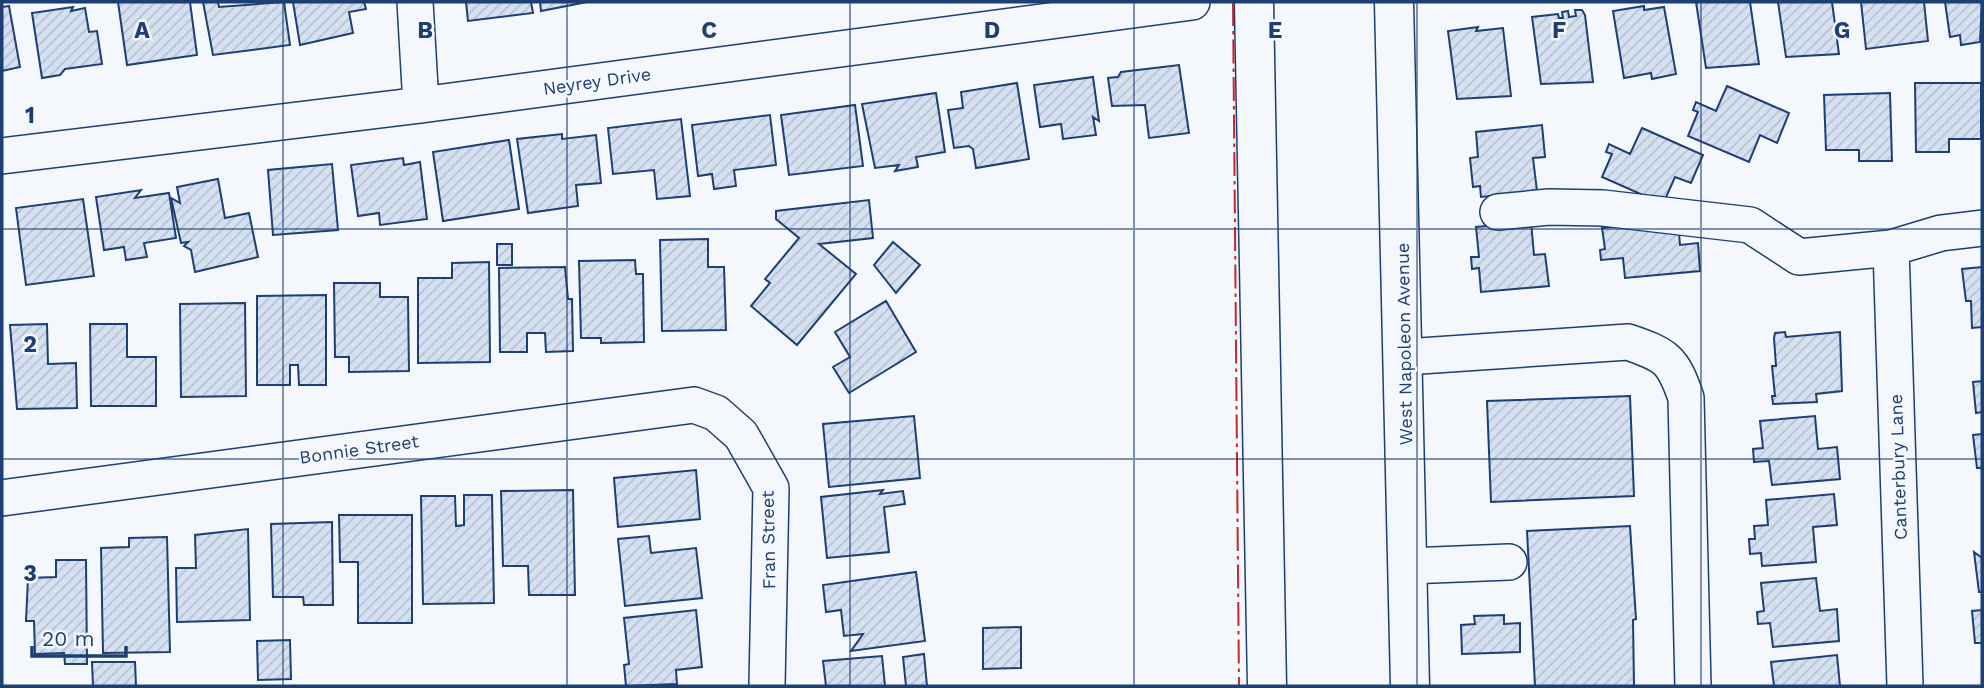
<svg xmlns="http://www.w3.org/2000/svg" width="1984" height="688" viewBox="0 0 1984 688" font-family="'Work Sans',sans-serif">
  <style>
    .building { fill: url(#building-hatch); stroke: #1d3f73; stroke-width: 2 }
    .lines { fill: none; stroke-linecap: round; stroke-linejoin: round }
    .minor-casing { stroke: #1d3f73; stroke-width: 38 }
    .major-casing { stroke: #1d3f73; stroke-width: 41 }
    .minor { stroke: #f4f7fb; stroke-width: 35 }
    .major { stroke: #f4f7fb; stroke-width: 38 }
    .power { stroke: #c62828; stroke-width: 2; stroke-dasharray: 24 5 3.5 5; stroke-linecap: butt }
    .grid { fill: none; stroke: #1d3f73; stroke-width: 2; stroke-opacity: 0.55 }
    .labels { text-anchor: middle; dominant-baseline: central; stroke-width: 5; stroke-linejoin: round; paint-order: stroke }
    .street-label { font-size: 18px; fill: #1d3f73; stroke: #f4f7fb }
    .grid-label { font-size: 23px; text-anchor: middle; font-weight: bold; fill: #1d3f73; stroke: #f4f7fb; stroke-width: 5; stroke-linejoin: round; paint-order: stroke }
  </style>
  <defs>
    <pattern id="building-hatch" width="6" height="6" patternUnits="userSpaceOnUse" patternTransform="scale(1.75)"><rect width="6" height="6" fill="#d5e0f0"/><path d="M-1 1l2-2M0 6l6-6M5 7l2-2" fill="none" stroke="#b6c1d1"/></pattern>
  </defs>
  <rect width="100%" height="100%" fill="#f4f7fb"/>
  <!-- building -->
  <path class="building" d="M118,2H190L197,55L127,65Z
    M203,2H218L219,7L284,2L290,45L213,55Z
    M293,2H364L366,9L349,12L353,33L300,45Z
    M466,2H531L533,13L468,21Z
    M540,2H587L541,11Z
    M1696,2H1750L1759,64L1706,68Z
    M1778,2H1832L1839,54L1786,57Z
    M1861,2H1924L1928,41L1866,49Z
    M1945,2H1982L1980,42L1961,45L1960,35L1950,37Z
    M9,6L20,67L2,71V7Z
    M1644,6V10L1664,7L1676,74L1652,79L1651,73L1624,78L1613,11Z
    M73,7L71,11L85,8L89,32L97,31L102,64L65,69L60,75L42,78L32,13Z
    M1575,10H1582L1585,15L1593,82L1541,84L1532,17L1558,14L1559,18H1563L1562,12L1568,11L1569,17L1576,16Z
    M1478,27L1476,31L1503,28L1511,96L1457,99L1448,31Z
    M1179,65L1189,133L1149,138L1145,105L1112,106L1108,78L1118,77L1121,72Z
    M1093,77L1099,121L1093,117L1096,135L1063,139L1061,124L1040,127L1034,85Z
    M1017,83L1029,159L976,168L973,149L969,146L954,148L948,110L963,108L961,92Z
    M1915,83H1981V139H1949V152H1916Z
    M1727,86L1789,113L1777,143L1760,135L1749,162L1688,136L1698,112L1693,110L1696,102L1716,111Z
    M936,93L945,152L916,157L918,167L895,171L899,165L875,168L862,104Z
    M1890,93L1892,161H1859V150H1826L1824,95Z
    M855,105L863,166L789,175L781,115Z
    M770,115L776,165L734,170L736,186L714,189L712,174L698,176L692,125Z
    M681,119L690,196L657,199L654,170L613,174L608,128Z
    M1542,125L1545,157L1533,158L1537,191L1481,197L1480,186L1473,187L1470,158L1478,157L1476,132Z
    M1642,128L1703,155L1691,183L1675,177L1663,204L1602,177L1612,154L1606,152L1609,144L1630,154Z
    M562,134V139L596,135L601,183L576,185L578,206L528,213L517,139Z
    M509,140L519,209L443,221L433,152Z
    M403,158L404,165L420,162L427,219L380,225L379,213L358,216L351,165Z
    M332,164L338,230L273,235L268,170Z
    M218,179L225,218L249,213L258,257L195,272L191,250L184,246L188,242L181,243L171,198L180,203L177,187Z
    M141,190L135,198L169,193L176,238L144,243L147,257L126,260L124,247L104,250L96,197Z
    M83,199L94,276L26,285L16,208Z
    M869,200L873,238L819,244L856,274L797,345L751,306L770,283L765,279L799,238L776,219V211Z
    M1678,220L1680,245L1698,243L1700,271L1625,278L1623,258L1601,260L1600,250L1605,249L1602,228Z
    M1531,222L1534,255L1545,254L1549,286L1481,292L1479,268L1472,269L1471,257H1479L1476,227Z
    M708,239V267H724L726,330L662,331L660,240Z
    M893,242L920,265L896,293L874,265Z
    M497,244H512V265H497Z
    M635,260L636,274H643L644,342L601,343V338H581L579,261Z
    M489,262L490,362L418,363V278H452V263Z
    M565,267L568,299H572L573,351L546,352L545,333H527V352H500L499,268Z
    M1982,267V327L1972,328L1971,301H1966L1962,269Z
    M334,283H380V297H408L409,371L349,372V357H335Z
    M326,295V385H299L298,365H290V385H257V296Z
    M886,301L916,352L849,393L833,367L850,357L835,332Z
    M245,303L246,396L181,397L180,304Z
    M47,324L48,364L76,363L77,408L17,409L10,325Z
    M90,324H127V357H156V406H91Z
    M1785,332L1786,337L1840,332L1842,391L1816,394L1817,402L1773,404L1772,396H1775L1772,366H1776L1774,338L1775,333Z
    M1982,381V412L1976,413L1973,382Z
    M1630,396L1634,496L1491,502L1487,401Z
    M914,416L920,478L829,487L823,424Z
    M1815,416L1818,449L1837,447L1840,479L1772,485L1769,461L1754,462L1753,449L1763,448L1760,421Z
    M1982,434V468H1977L1973,435Z
    M696,470L700,519L618,527L614,478Z
    M573,490L575,595H529L528,566H503L501,491Z
    M883,490L880,494L903,491L905,504L884,507L889,552L827,558L821,497Z
    M1834,494L1837,525L1813,527L1816,562L1762,566L1761,553L1750,554L1749,539H1755L1754,526L1768,525L1766,500Z
    M464,495H492L494,603L423,604L421,496H455L456,526L464,525Z
    M339,515H412V623H358V562H340Z
    M332,522L333,605H304L303,597H273L271,524Z
    M1630,526L1636,619L1633,620L1634,686H1535L1527,531Z
    M248,529L250,620L177,622L176,568H196L195,535Z
    M649,536L651,553L696,548L702,598L625,606L618,539Z
    M167,537L170,652L103,653L101,548L129,547V538Z
    M1974,552L1982,558V592H1979Z
    M56,560H86L87,664H65L64,653L35,654L34,621H26L28,578L56,577Z
    M916,572L925,641L851,651L863,634L844,636L841,610L826,612L823,585Z
    M1816,578L1820,611L1837,609L1839,641L1773,647L1770,623L1758,624L1757,612L1764,611L1761,583Z
    M696,610L702,667L676,670L677,684L626,686L624,665L629,664L624,618Z
    M1982,610V643H1975L1972,611Z
    M1504,615V624L1520,623V652L1462,654L1461,625L1475,624L1474,616Z
    M1021,627V668L983,669V628Z
    M290,640L291,679L258,680L257,641Z
    M924,654L927,686H906L903,657Z
    M1837,655L1840,686H1774L1771,662Z
    M882,656L885,686H826L823,661Z
    M92,662H135L136,686H93Z"/>
  <g class="lines">
    <!-- minor casing -->
    <g class="minor-casing">
      <path id="minor" d="M415,2L421,105
        M2,156L421,105L1192,2
        M1498,212L1549,207L1603,208L1750,225L1799,257L1891,248L1941,233L1982,228
        M1891,248L1905,686
        M1405,357L1628,342C1666,355 1673,359 1686,398L1693,686
        M2,498L694,405L716,413L741,435L771,488L767,686
        M1408,566L1509,562"/>
    </g>
    <!-- major casing -->
    <g class="major-casing">
      <path id="major" d="M1254,2L1267,686
        M1394,2L1410,686"/>
    </g>
    <!-- minor -->
    <use href="#minor" class="minor"/>
    <!-- major -->
    <use href="#major" class="major"/>
    <!-- power -->
    <path class="power" d="M1233,2L1239,686"/>
  </g>
  <!-- grid -->
  <path class="grid" d="M283,2V686M567,2V686M850,2V686M1134,2V686M1417,2V686M1701,2V686M2,229H1982M2,459H1982"/>
  <g class="labels">
    <!-- street labels -->
    <g class="street-label">
      <text transform="translate(597 81) rotate(-8)">Neyrey Drive</text>
      <text transform="translate(1404 344) rotate(-91)">West Napoleon Avenue</text>
      <text transform="translate(359 449) rotate(-8)">Bonnie Street</text>
      <text transform="translate(1898 467) rotate(-92)">Canterbury Lane</text>
      <text transform="translate(768 540) rotate(-91)">Fran Street</text>
    </g>
  </g>
  <g class="grid-label">
    <text x="142" y="38">A</text>
    <text x="425" y="38">B</text>
    <text x="709" y="38">C</text>
    <text x="992" y="38">D</text>
    <text x="1275" y="38">E</text>
    <text x="1559" y="38">F</text>
    <text x="1842" y="38">G</text>
    <text x="30" y="123">1</text>
    <text x="30" y="352">2</text>
    <text x="30" y="581">3</text>
  </g>
  <!-- border -->
  <rect width="1984" height="688" fill="none" stroke="#1d3f73" stroke-width="7"/>
  <!-- scale -->
  <path d="M32 646v10h94v-10" fill="none" stroke="#1d3f73" stroke-width="3.5"/>
  <text x="42" y="646" font-size="21" fill="#1d3f73" stroke="#f4f7fb" stroke-width="5" paint-order="stroke">20 m</text>
</svg>
